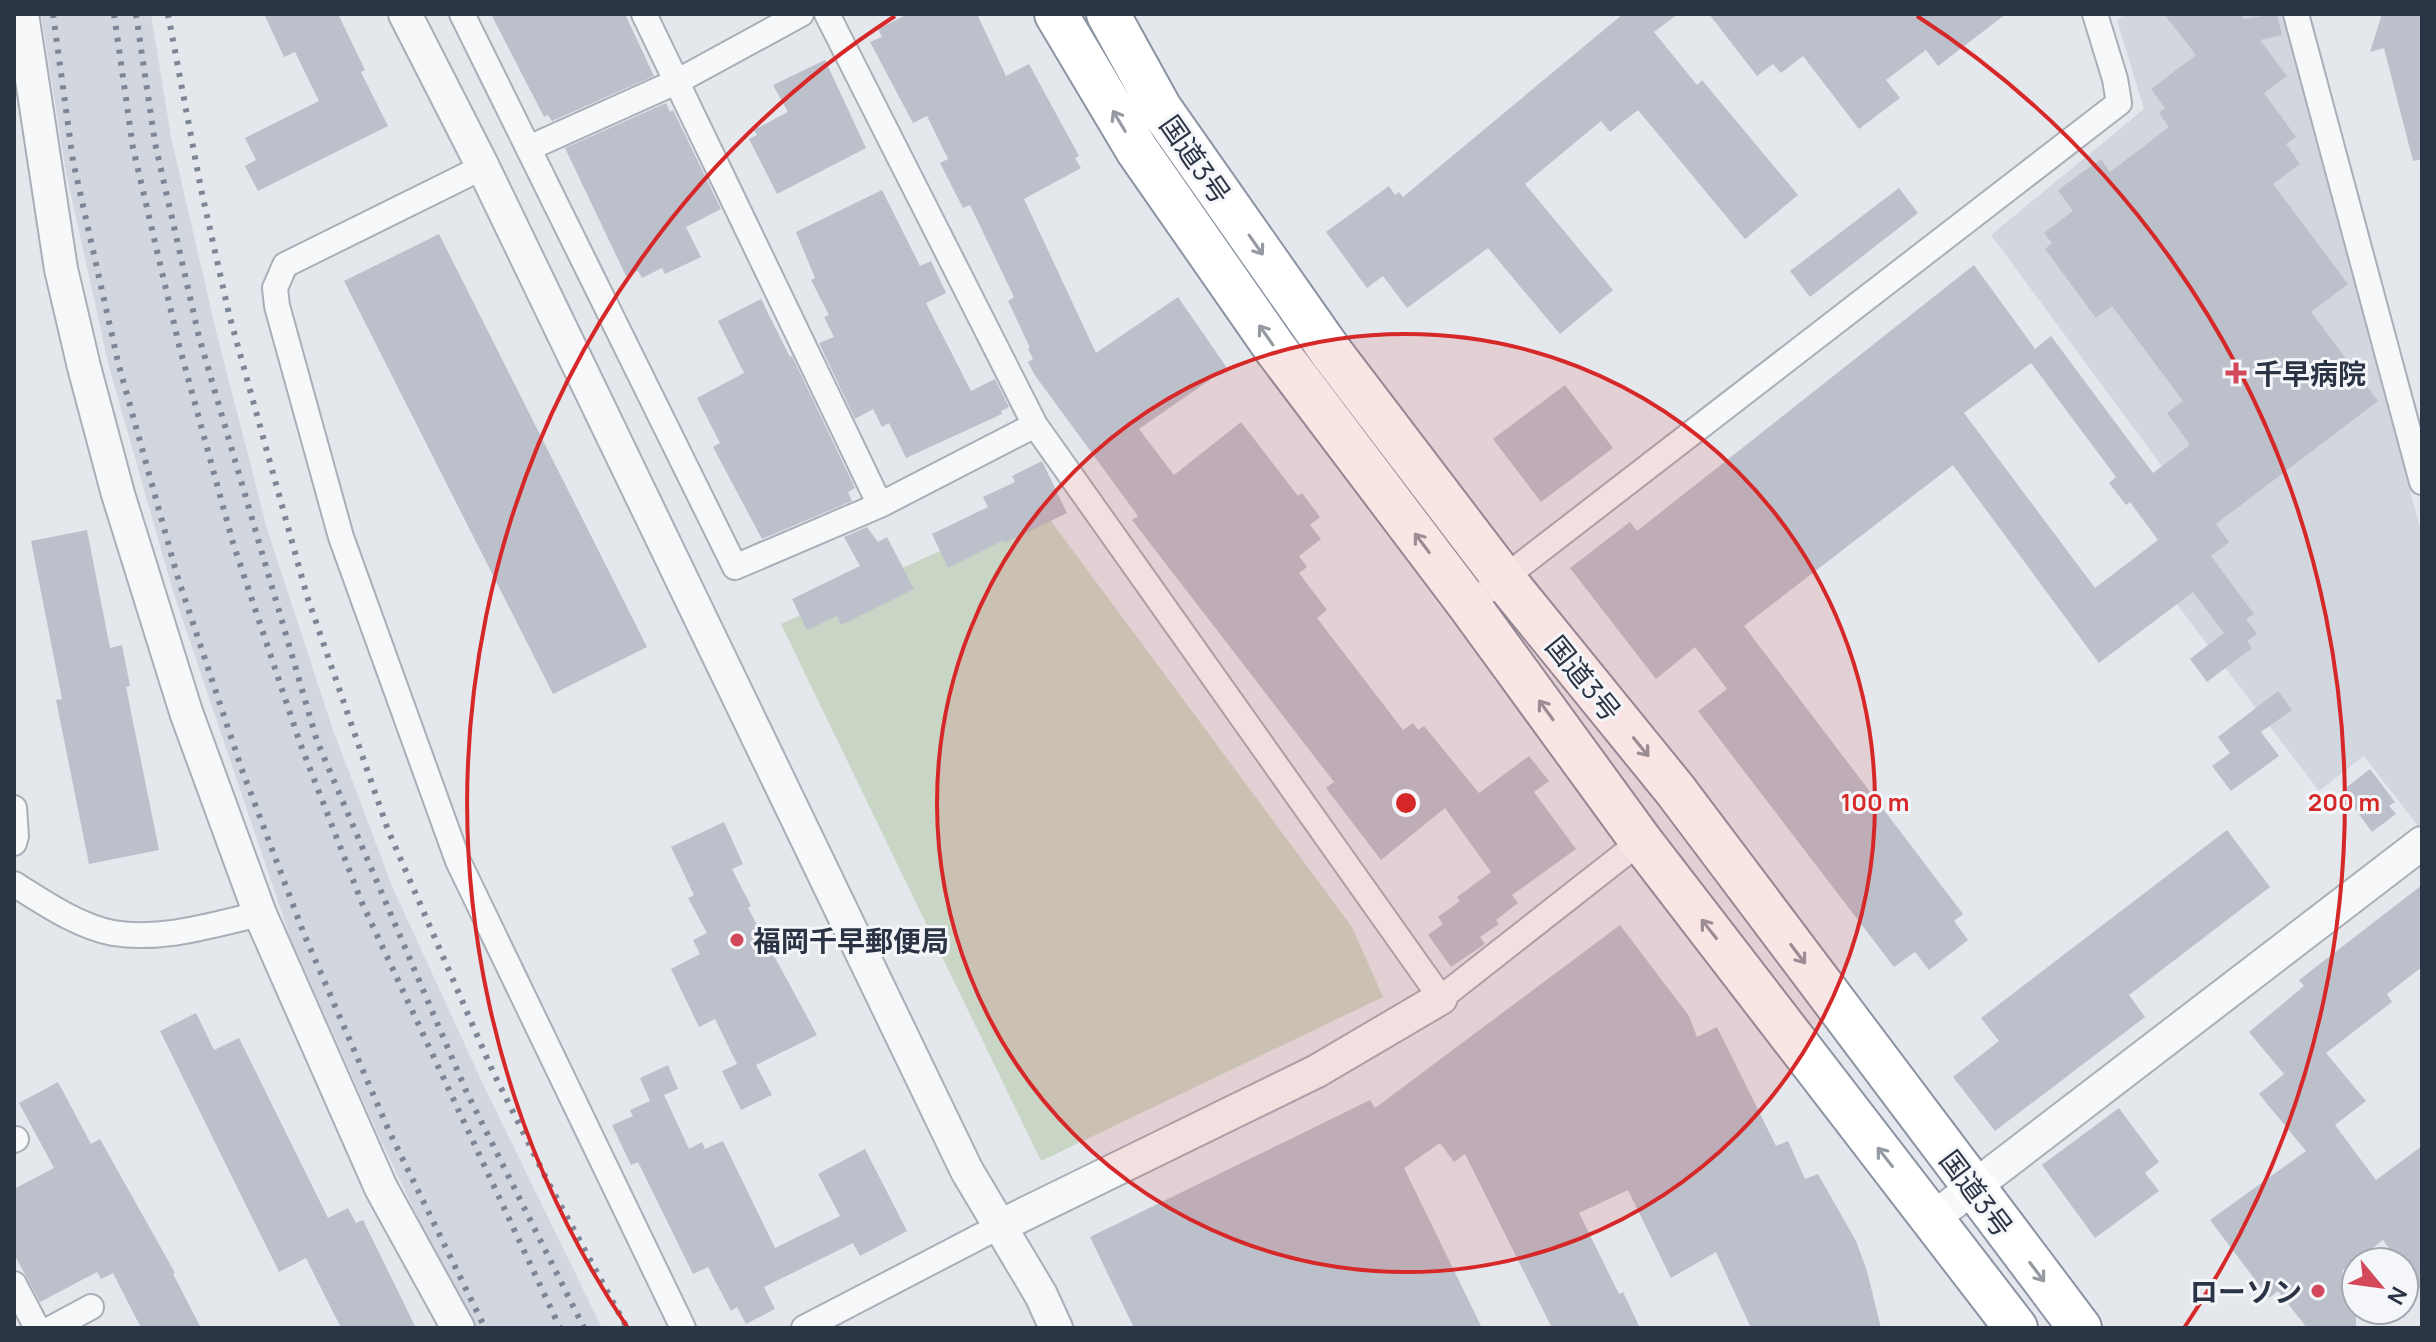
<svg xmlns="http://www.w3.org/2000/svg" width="2436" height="1342" viewBox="0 0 2436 1342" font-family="Manrope,'Noto Sans JP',sans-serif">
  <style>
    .built { fill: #d2d6de }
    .green { fill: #c9d6c5 }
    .building { fill: #bbc0ca; fill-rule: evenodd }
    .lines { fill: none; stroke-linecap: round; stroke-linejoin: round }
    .minor-casing { stroke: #a9aeb7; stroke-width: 28 }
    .tertiary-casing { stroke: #a9aeb7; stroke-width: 36 }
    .trunk-casing { stroke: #8b94a3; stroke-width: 46 }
    .minor { stroke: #f7f8fa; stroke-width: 24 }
    .tertiary { stroke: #f7f8fa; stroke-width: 32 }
    .trunk { stroke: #fff; stroke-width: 42 }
    .rail { stroke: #7d8696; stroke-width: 6; stroke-dasharray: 4 8; stroke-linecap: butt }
    .oneway { stroke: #959aa2 }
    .ring { fill: none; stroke: #d62828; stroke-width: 4 }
    .poi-dot { fill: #d1495b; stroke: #f4f6f9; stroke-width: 3 }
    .labels { text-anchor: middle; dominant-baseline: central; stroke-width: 6; stroke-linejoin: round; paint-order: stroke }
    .street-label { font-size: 28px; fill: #2b3445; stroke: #f4f6f9 }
    .poi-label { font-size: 28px; font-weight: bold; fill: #2b3445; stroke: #f4f6f9; text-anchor: start }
    .centre { fill: #d62828; stroke: #f4f6f9; stroke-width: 4 }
    .ring-label { font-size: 24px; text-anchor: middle; font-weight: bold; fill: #d62828; stroke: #f4f6f9; stroke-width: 6; stroke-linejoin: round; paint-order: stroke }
  </style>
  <rect width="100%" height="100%" fill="#e4e7ec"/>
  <!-- built -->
  <path class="built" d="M41,14H151L171,137L217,335L268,532L332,727L392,886L482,1082L602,1328H470L378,1134L291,940L172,588L108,363L66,172Z
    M2126,14H2282L2422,535V823L2418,826L2364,756L2319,791L2140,556L2195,511L1991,235L2144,109L2117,20Z"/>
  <!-- green -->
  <path class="green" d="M1039,505L1352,927L1383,997L1041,1161L781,624Z"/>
  <!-- building -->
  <path class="building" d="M264,14H338L365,70L361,72L388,126L258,191L245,166L256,160L245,138L319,101L295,52L284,57Z
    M491,14H625L654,76L552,121L548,115L544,117Z
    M908,14H977L1006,76L1029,64L1079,156L1075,158L1081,168L1024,199L1096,353L1178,297L1227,368L1139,429L1174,475L1241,422L1298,496L1302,493L1320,517L1310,525L1321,539L1299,556L1307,567L1299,573L1327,610L1317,618L1403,730L1413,723L1418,730L1424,726L1479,793L1529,756L1549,781L1534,792L1576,849L1512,895L1518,903L1496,920L1499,924L1480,937L1485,944L1451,967L1428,935L1443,924L1438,917L1460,901L1457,897L1491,872L1445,808L1381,860L1326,788L1334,782L1132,520L1138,516L1034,374L1028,362L1033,359L1028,349L1030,348L1008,301L1014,297L970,205L963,208L940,163L948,159L927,116L913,123L870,42L882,37L878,29Z
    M1623,14H1678L1654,32L1697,85L1702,80L1798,195L1745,239L1638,110L1610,132L1601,121L1525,184L1613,290L1560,334L1488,248L1407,308L1383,276L1367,288L1326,232L1389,186L1395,195L1399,192L1403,197Z
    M1709,14H2006L1938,66L1926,50L1886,80L1900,98L1859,129L1803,56L1781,73L1773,64L1757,76Z
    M2164,14H2240L2244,19L2277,14L2282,35L2260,40L2287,76L2264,93L2296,137L2286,144L2300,164L2273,184L2348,284L2311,312L2378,401L2216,524L2229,542L2211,556L2254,614L2246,619L2257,634L2247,641L2252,648L2207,682L2190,659L2224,633L2193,592L2099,663L1953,465L1744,626L1963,914L1954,921L1968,940L1929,970L1915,952L1894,967L1698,711L1727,689L1695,647L1656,679L1570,568L1630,522L1637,531L1974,265L2035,349L2051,336L2153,473L2190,445L2167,413L2183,401L2112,306L2096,318L2045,249L2052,243L2044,233L2073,211L2058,190L2101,159L2110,172L2169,127L2159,113L2165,108L2151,89L2196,55ZM2031,363L2116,477L2109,483L2126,505L2130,502L2158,540L2095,588L1964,413Z
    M2382,14H2422V159L2413,161L2384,48L2370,52Z
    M825,60L866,148L777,194L749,139L757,135L754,130L788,112L773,85Z
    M666,103L670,112L673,110L721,209L686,227L701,257L665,274L662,268L642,278L638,271L626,276L565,148Z
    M1899,188L1918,213L1810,297L1790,271Z
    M882,190L920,266L931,261L946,293L926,303L971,391L995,379L1009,407L1001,411L1002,414L906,458L889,423L882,427L873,409L855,419L819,343L834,337L824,317L829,315L811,280L815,278L796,232Z
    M439,234L647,647L553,694L344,281Z
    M761,299L790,357L792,356L855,488L848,492L852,501L762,539L713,447L720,443L697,398L744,373L718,321Z
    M1565,385L1613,448L1541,502L1493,439Z
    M1042,461L1067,513L1005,543L1004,540L948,568L932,534L988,507L983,497L1015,482L1012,476Z
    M867,527L878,542L887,537L914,589L841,625L837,616L807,630L792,599L860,566L844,537Z
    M87,530L110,648L122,645L130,686L126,687L159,850L89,864L56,700L62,699L31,541Z
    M2278,691L2292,710L2261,732L2279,756L2231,791L2212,766L2230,753L2218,737Z
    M2370,769L2395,802L2389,806L2396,814L2372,832L2342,791Z
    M724,822L743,864L732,869L751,906L748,908L817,1035L756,1065L772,1095L741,1110L722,1071L737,1064L715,1019L699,1027L671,969L700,954L693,940L707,933L688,898L694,895L671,847Z
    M2227,830L2270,887L2129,995L2145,1017L1995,1131L1953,1077L1999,1041L1981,1018Z
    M2422,885V967L2387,994L2392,1002L2326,1053L2366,1101L2335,1125L2376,1180L2422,1146V1292L2404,1268V1262H2399L2383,1240L2342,1271L2356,1289V1328H2307L2278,1291L2269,1298L2210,1220L2306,1151L2259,1094L2284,1074L2249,1032L2304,986L2299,980Z
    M1620,925L1689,1016L1697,1037L1717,1027L1776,1146L1788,1141L1805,1179L1818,1174L1856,1241L1867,1271L1881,1328H1751L1716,1252L1671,1278L1628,1190L1579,1213L1619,1294L1623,1292L1640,1328H1552L1465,1154L1454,1162L1440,1143L1404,1168L1482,1328H1134L1090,1237L1370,1100L1375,1108Z
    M196,1013L214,1050L239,1038L328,1218L348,1208L356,1223L363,1220L416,1328H341L306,1258L279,1272L160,1031Z
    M668,1065L678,1089L664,1095L689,1149L702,1142L705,1149L723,1141L775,1248L840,1216L818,1174L865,1149L907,1231L860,1256L853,1243L764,1287L775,1309L746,1324L737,1307L731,1311L708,1267L693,1274L638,1162L631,1165L612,1125L633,1116L630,1110L650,1101L640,1078Z
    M58,1082L91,1144L100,1139L175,1273L173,1274L201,1328H141L113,1273L101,1279L97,1272L40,1302L14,1254V1189L54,1168L19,1103Z
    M2119,1108L2159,1162L2145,1173L2159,1191L2095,1238L2042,1165Z"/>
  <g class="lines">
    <!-- minor casing -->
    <g class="minor-casing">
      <path id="minor" d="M462,14L735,567L880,505L1035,425
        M644,14L880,505
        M827,14L1035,425L1441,998L1641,841
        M2296,14L2422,482
        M529,148L678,81L801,14
        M483,167L285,265L275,288L277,306L341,537L458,861L683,1328
        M1469,605L2119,103L2115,79L2095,14
        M14,808L16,836L14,843
        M14,884C43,902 79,927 113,933C163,941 212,925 260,914
        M14,1140L16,1139
        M14,1284L37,1328
        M52,1328L91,1307
        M804,1328L1000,1226"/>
    </g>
    <!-- tertiary casing -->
    <g class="tertiary-casing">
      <path id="tertiary" d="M22,14L61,269L84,367L118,494L186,712L260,914L381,1188L458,1328
        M405,14L483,167L967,1171L1041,1295L1056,1328
        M1932,1219L2422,843
        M1000,1226L1317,1071L1441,998"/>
    </g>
    <!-- trunk casing -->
    <g class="trunk-casing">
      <path id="trunk" d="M1056,14L1137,150L1277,351L1469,605L1641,841L2016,1328
        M1108,14L1160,108L1331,352L1503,578L1676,791L2080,1328"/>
    </g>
    <!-- minor -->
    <use href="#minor" class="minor"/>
    <!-- tertiary -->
    <use href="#tertiary" class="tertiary"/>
    <!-- trunk -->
    <use href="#trunk" class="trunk"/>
    <!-- rail -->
    <path class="rail" d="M53,14L73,161L118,362L177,575L241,767L304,934L389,1131L485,1328
      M114,14L133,148L179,345L233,543L300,743L362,903L560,1328
      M136,14L155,143L199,337L317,741L467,1093L584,1328
      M168,14L201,189L229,314L307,596L388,830L493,1072L548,1182L627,1328"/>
  </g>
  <!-- one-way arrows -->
  <defs><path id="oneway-shaft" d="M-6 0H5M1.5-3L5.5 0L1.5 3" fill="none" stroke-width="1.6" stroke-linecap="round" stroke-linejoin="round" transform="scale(2)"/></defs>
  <g class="oneway">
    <use href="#oneway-shaft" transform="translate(1119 121) rotate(-121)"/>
    <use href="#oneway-shaft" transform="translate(1256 245) rotate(55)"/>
    <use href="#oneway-shaft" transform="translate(1266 335) rotate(-125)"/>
    <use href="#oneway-shaft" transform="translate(1422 543) rotate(-127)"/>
    <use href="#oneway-shaft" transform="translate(1546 710) rotate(-126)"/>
    <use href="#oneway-shaft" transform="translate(1641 747) rotate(51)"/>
    <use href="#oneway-shaft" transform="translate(1709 929) rotate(-128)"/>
    <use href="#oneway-shaft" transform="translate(1798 954) rotate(53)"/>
    <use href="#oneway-shaft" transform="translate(1885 1157) rotate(-128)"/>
    <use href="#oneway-shaft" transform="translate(2037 1272) rotate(53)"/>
  </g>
  <!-- distance rings -->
  <circle cx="1406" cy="803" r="469" fill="#d62828" fill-opacity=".12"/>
  <g class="ring">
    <circle cx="1406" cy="803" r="469"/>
    <path d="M628 1328A938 938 0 0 1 895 16M1917 16A938 938 0 0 1 2184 1328"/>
  </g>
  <!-- markers -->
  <g class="poi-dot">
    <path d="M2232 361h8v8h8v8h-8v8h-8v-8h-8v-8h8z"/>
    <circle cx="737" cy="940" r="8"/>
    <circle cx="2318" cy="1291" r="8"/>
  </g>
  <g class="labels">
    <!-- street labels -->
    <g class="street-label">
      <text transform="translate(1196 159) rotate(55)">国道3号</text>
      <text transform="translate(1584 678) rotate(51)">国道3号</text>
      <text transform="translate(1977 1193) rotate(53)">国道3号</text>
    </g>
    <!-- poi labels -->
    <g class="poi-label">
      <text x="2254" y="373">千早病院</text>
      <text x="753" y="940">福岡千早郵便局</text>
      <text x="2302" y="1291" text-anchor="end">ローソン</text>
    </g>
  </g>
  <circle cx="1406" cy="803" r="12" class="centre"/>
  <g class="ring-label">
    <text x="1875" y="811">100 m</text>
    <text x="2344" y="811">200 m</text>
  </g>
  <!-- border -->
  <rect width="2436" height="1342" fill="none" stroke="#2b3445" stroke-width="32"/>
  <!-- north arrow -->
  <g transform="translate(2380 1286) rotate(119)"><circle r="38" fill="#f4f6f9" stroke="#a4a8b1" stroke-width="2"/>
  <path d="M0-6L14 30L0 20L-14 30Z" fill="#d1495b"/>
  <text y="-12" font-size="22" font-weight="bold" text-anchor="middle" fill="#2b3445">N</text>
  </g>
</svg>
